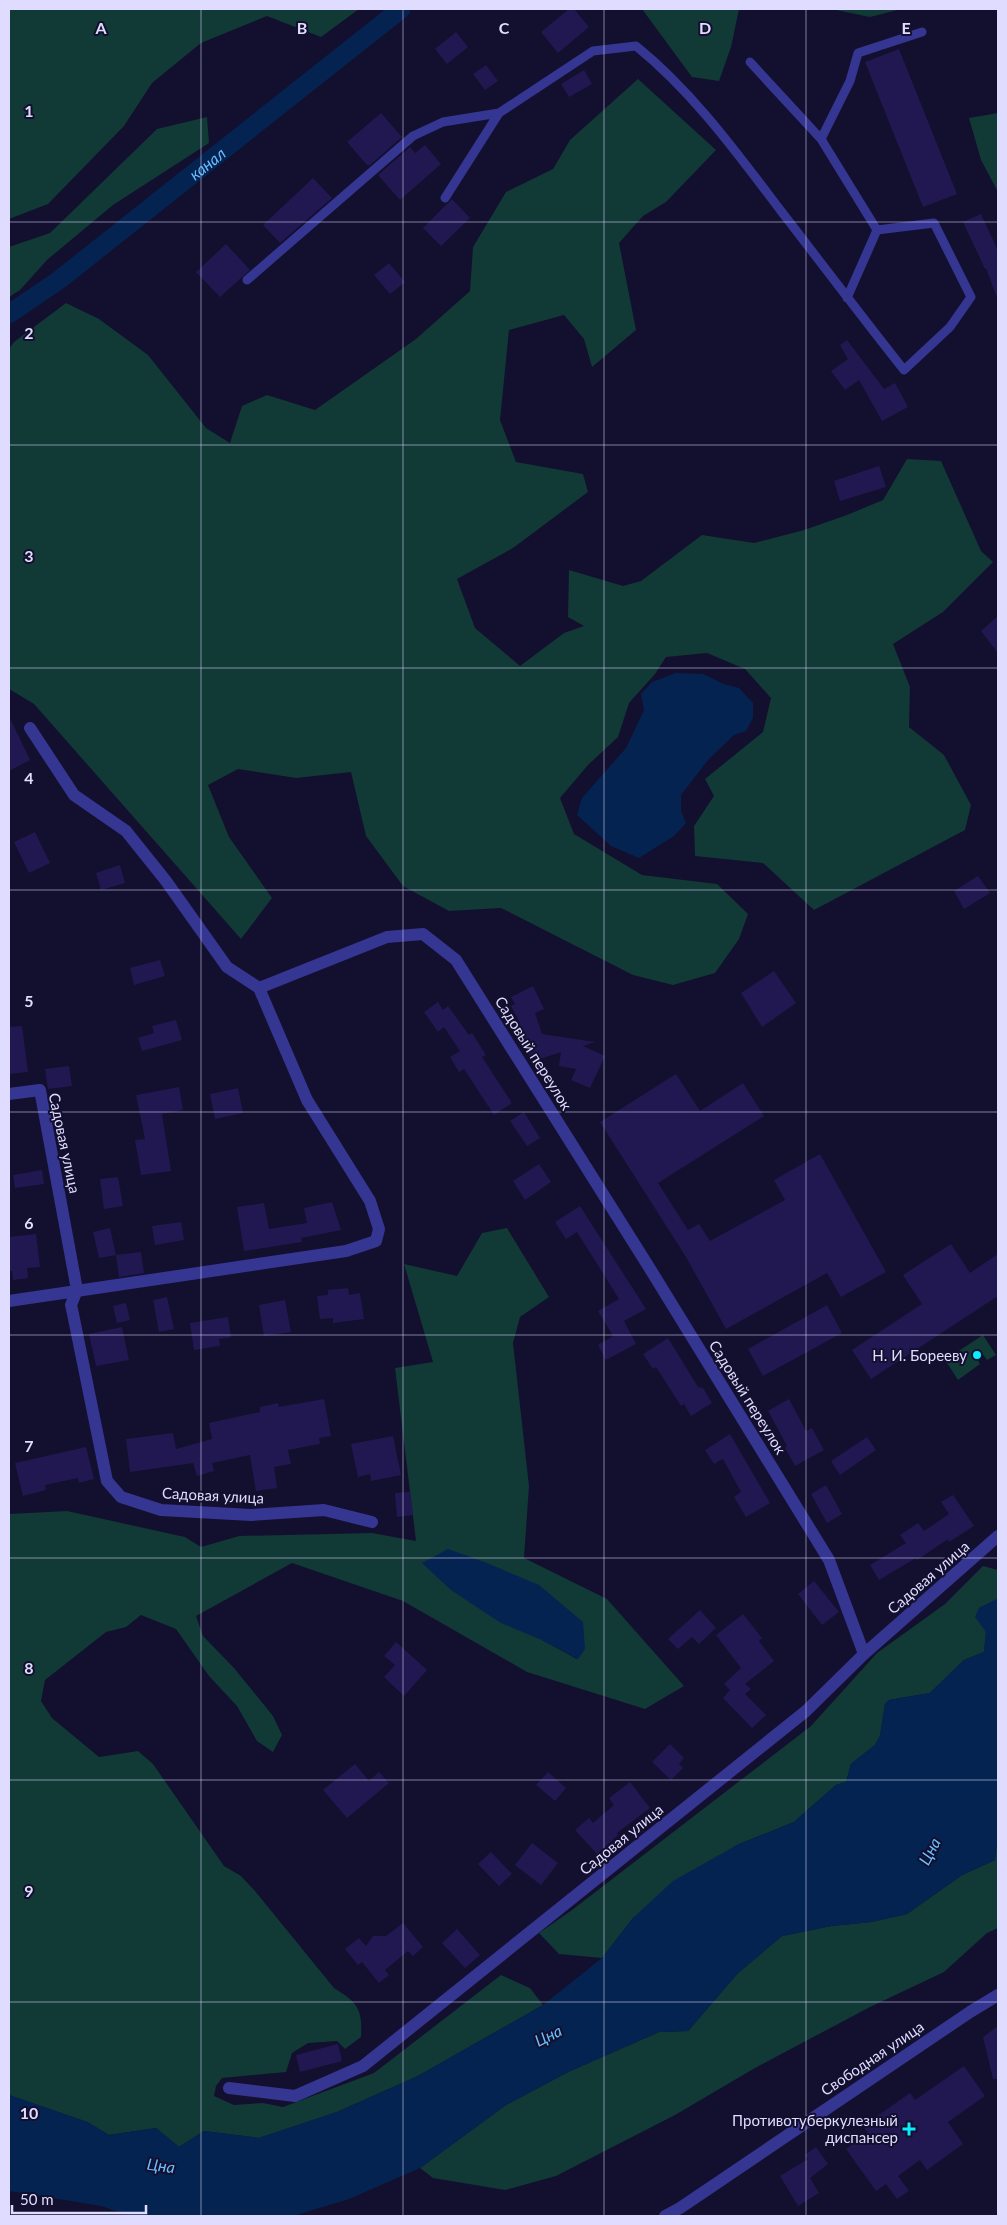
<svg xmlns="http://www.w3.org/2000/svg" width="1007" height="2225" viewBox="0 0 1007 2225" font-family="Lato,sans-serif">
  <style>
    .green { fill: #113936; fill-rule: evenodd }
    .water { fill: #052351 }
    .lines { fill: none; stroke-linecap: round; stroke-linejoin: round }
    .canal { stroke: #052351; stroke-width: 19 }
    .building { fill: #221851 }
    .service { stroke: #353592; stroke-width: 9 }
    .minor { stroke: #353592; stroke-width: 12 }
    .grid { fill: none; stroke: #dfdcff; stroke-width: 1; stroke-opacity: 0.55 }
    .poi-dot { fill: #08eeff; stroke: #130f2e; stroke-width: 2 }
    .labels { text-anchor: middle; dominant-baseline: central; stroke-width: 4; stroke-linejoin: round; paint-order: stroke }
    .street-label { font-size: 15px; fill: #dfdcff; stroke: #130f2e }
    .poi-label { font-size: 15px; fill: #dfdcff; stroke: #130f2e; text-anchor: end }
    .water-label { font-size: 16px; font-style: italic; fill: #6abeff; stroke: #130f2e }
    .grid-label { font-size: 16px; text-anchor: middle; font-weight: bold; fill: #dfdcff; stroke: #130f2e; stroke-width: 4; stroke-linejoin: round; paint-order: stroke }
  </style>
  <rect width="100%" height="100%" fill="#130f2e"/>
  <!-- green -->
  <path class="green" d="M9,9H359L321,37L267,16L201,43L152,83L124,126L48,204L9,219Z
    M642,9H739L731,47L719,81L692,77Z
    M831,9H901L870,17Z
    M638,79L716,150L666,202L643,216L619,243L636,330L592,367L584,339L564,315L509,330L500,420L516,462L583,474L588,492L513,548L457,579L475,628L520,666L564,633L584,626L568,617L569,570L623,586L641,581L702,535L754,543L804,530L847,515L883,500L907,459L941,461L981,551L993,562L943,612L893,644L910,687L909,727L944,755L971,805L965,830L814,910L763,863L695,856L694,826L714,796L705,779L763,732L771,698L745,669L707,653L666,657L655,674L629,703L618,737L588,765L560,798L574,834L642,875L717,884L748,914L739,939L715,973L673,985L633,975L501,908L449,911L403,886L366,836L351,772L296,778L238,769L208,785L229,837L272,898L241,939L34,704L9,689V349L14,342L66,303L99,319L148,355L206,428L230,443L242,406L267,395L315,410L416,339L470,291L473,247L506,192L553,169L570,140Z
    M998,113V192L981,160L969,118Z
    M207,117L209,143L113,205L47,260L20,290L9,297V247L50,233L157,129Z
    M507,1228L549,1297L520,1317L513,1343L529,1486L524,1558L607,1599L684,1686L645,1709L527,1672L403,1601L292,1563L196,1616L203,1636L234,1668L273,1716L282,1735L273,1752L257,1741L237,1706L209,1676L176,1629L141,1615L126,1627L106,1632L45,1680L41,1701L52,1718L99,1757L138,1751L153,1764L224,1866L241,1876L255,1891L334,1988C357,2002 363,2009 361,2037L345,2049L337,2041L308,2043L292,2053L286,2072L222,2078L216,2086L214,2096L234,2105L263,2103L283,2107L374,2073L501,1975L530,1988L543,2005L418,2076L337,2112L259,2138L204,2131L179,2147L156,2128L109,2135L87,2122L9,2095V1514L67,1511L185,1537L201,1547L239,1536L372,1533L416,1541L395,1368L433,1362L404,1264L457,1276L482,1233ZM539,1585L577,1659L542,1640Z
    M983,1335L996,1355L987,1360L979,1349L973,1353L980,1364L958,1380L945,1360Z
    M983,1566L998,1570V1599L979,1608L986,1632L984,1652L964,1660L930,1693L889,1700L885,1704L880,1736L875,1745L851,1764L846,1782L836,1785L794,1822L737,1845L633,1918L602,1958L559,1954L539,1933L572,1910L811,1726L877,1653L945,1604Z
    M998,1832V1928L987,1933L944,1972L870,2007L755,2068L675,2115L556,2176L505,2190L433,2178L420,2168L506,2105L568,2072L659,2032L688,2031L738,1973L782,1936L831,1926L871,1922L907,1914L962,1875L995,1860Z"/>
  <!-- water -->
  <path class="water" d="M676,673L703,674L724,684L739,688L753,703V718L746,731L734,735L708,760L681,795V811L686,823L674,836L639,858L611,846L577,815L582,798L626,748L644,710L641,694L652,682Z
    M448,1549L487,1563L539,1585L583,1622L585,1649L578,1659L542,1640L501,1623L451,1590L422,1563Z
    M998,1596V1832L995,1860L962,1875L907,1914L871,1922L831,1926L782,1936L738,1973L688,2031L659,2032L568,2072L506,2105L420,2168L349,2199L293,2216H131L101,2206L9,2191V2095L87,2122L109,2135L156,2128L179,2147L204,2131L259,2138L337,2112L418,2076L543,2005L602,1958L633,1918L673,1881L737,1845L794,1822L836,1785L846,1782L851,1764L875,1745L880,1736L885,1704L889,1700L930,1693L964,1660L984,1652L986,1632L975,1617L979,1608L997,1599Z"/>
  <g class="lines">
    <!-- canal -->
    <path class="canal" id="s1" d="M9,314L59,280L401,9"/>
  </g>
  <!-- building -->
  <path class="building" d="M569,9H574L589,27L558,53L541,32Z
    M456,32L468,47L447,64L435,49Z
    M899,49L957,194L923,207L865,62Z
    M486,65L498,81L485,90L473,74Z
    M584,70L592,84L569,97L561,84Z
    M381,113L402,137L370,165H367L347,142Z
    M425,145L441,164L400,200L378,175L410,147L415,153Z
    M313,178L332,198L280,243L263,225Z
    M452,199L470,218L441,246L423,228Z
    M981,214L998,251V295H996L986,268L985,269L963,222Z
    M226,244L250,270L220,297L196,272Z
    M389,263L405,282L390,294L374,275Z
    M847,340L884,389L895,383L908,407L882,421L859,380L845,390L831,371L848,359L840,345Z
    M879,466L886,487L840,501L834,481Z
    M998,616V653L981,631Z
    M9,716L30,760L9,771Z
    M35,832L50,863L29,873L14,842Z
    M120,865L125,883L101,890L96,873Z
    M978,876L990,893L964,909L954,891Z
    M160,960L165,976L134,985L130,968Z
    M774,971L796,1003L762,1027L741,993Z
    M533,986L544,1009L535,1013L542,1034L595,1042L583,1046L605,1056L590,1088L571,1080L576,1069L559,1066L561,1052L531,1062L519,1021L511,1006L515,1004L511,997Z
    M438,1002L443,1010L448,1006L469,1035L472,1033L486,1055L482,1057L512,1103L494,1115L464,1069L459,1072L450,1057L460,1051L444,1027L438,1032L424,1012Z
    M176,1020L182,1040L142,1051L138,1038L154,1033L152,1026Z
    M22,1026L28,1072L9,1074V1027Z
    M69,1066L72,1086L48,1089L45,1069Z
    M676,1074L700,1111L743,1083L764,1116L658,1183L688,1230L699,1224L710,1241L785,1200L774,1180L820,1154L886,1272L841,1297L827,1273L726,1329L686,1257L600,1122Z
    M179,1087L183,1110L162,1114L171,1171L141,1175L135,1140L145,1139L136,1095Z
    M238,1088L243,1113L215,1119L210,1094Z
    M524,1112L540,1138L527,1146L510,1121Z
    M539,1164L551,1182L525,1200L513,1181Z
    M42,1170L44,1184L15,1188L13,1175Z
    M118,1177L123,1206L104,1209L100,1179Z
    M332,1202L341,1230L301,1238L302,1242L244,1251L237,1207L264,1203L269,1229L307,1223L304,1208Z
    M580,1206L646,1309L624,1321L636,1344L606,1360L598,1345L613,1336L598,1311L619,1299L577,1232L566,1239L555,1222Z
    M181,1222L184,1240L155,1245L152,1226Z
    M110,1228L116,1255L99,1258L93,1232Z
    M36,1234L40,1267L27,1268L28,1278L13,1280L12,1271H9V1237Z
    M951,1244L970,1273L998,1254V1296L871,1379L852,1350L922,1304L903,1275Z
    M141,1252L144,1273L119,1277L116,1255Z
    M348,1288L349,1295L360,1293L364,1319L333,1323V1318L320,1319L317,1296L328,1295V1290Z
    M167,1297L174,1329L159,1332L153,1300Z
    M285,1300L291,1332L264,1336L259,1305Z
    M126,1303L130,1320L117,1323L113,1306Z
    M827,1305L842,1333L763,1376L748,1349Z
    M228,1317L231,1337L219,1339L220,1346L194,1350L190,1323Z
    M122,1327L129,1360L96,1366L89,1334Z
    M668,1338L698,1387L703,1388L712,1403L691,1416L684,1404L681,1406L656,1367L653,1369L643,1354Z
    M324,1399L331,1436L319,1438L320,1444L288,1450L291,1464L274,1467L277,1488L256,1491L250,1455L212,1463L214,1471L197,1476L193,1463L130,1472L126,1439L173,1433L176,1449L212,1439L209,1423L260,1412V1407L278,1403L279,1407Z
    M789,1399L806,1431L812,1428L824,1450L795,1466L785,1448L787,1446L768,1411Z
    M730,1434L770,1503L746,1517L734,1497L741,1492L723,1459L714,1464L705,1450Z
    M393,1436L401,1475L371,1481L370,1474L358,1477L351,1444Z
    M867,1437L876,1450L840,1475L831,1461Z
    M86,1447L94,1479L79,1483L78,1478L45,1485L46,1490L23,1496L15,1463Z
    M826,1485L842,1514L827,1523L811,1494Z
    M410,1492L413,1515L397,1517L395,1493Z
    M953,1495L974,1526L949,1542L948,1539L917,1560L916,1558L879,1580L870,1565L906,1543L900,1535L918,1523L924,1531L949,1514L941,1502Z
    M814,1581L839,1612L822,1625L798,1594Z
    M700,1610L716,1628L699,1644L692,1637L678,1649L668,1639Z
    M743,1614L762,1638L759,1641L774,1661L745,1684L751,1689L745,1694L766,1715L752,1728L723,1698L730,1690L724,1684L741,1668L716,1635Z
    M396,1642L427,1670L404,1696L384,1677L395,1665L384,1656Z
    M670,1744L684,1758L679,1764L683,1768L671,1780L652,1762Z
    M355,1764L369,1781L379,1772L389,1783L347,1818L323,1790Z
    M548,1772L566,1788L555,1801L536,1785Z
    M630,1782L650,1808L617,1833L618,1835L597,1854L575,1830L589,1818L593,1823L614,1805L609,1798Z
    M532,1843L558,1863L541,1885L515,1865Z
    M491,1852L512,1874L499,1886L478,1864Z
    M403,1923L423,1947L413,1956L408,1951L385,1970L389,1975L379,1983L362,1962L358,1965L345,1949L359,1938L366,1946L373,1936H386Z
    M457,1929L480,1955L465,1968L442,1943Z
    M998,2026V2079H993L983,2037Z
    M338,2044L342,2061L300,2072L296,2055Z
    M964,2066L985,2096L948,2122L963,2144L927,2170L920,2160L898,2176L909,2191L897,2199L886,2184L876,2191L846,2149L868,2133L863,2126L910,2093L915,2100Z
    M816,2147L828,2164L810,2178L819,2193L798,2206L780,2176L808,2159L805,2155Z"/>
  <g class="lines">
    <!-- service -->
    <path class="service" d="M750,62L821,139L877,230
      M499,113L593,51L636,46C693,92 737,153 781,211C822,264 862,317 904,370L950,327L971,297L934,223L877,230L847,298
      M821,139L850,81L858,53L922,32
      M247,280L413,136L443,122L499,113L445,198"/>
    <!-- minor -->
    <path class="minor" d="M30,728L74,795L126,831L166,881L227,967L259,988L387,937L423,934L456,960L652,1272L829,1560L864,1654
      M9,1094L40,1090L77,1290L71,1305L73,1314L107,1481L121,1497L161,1510L251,1515L324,1510L372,1522
      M9,1301L346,1251L376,1241L379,1229L370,1201L307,1100L259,988
      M229,2088L295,2096L363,2066L806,1711L864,1654L998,1536
      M665,2216L680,2208L970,2012L998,1995"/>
  </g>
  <!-- grid -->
  <path class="grid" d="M201,9V2216M403,9V2216M604,9V2216M806,9V2216M9,222H998M9,445H998M9,668H998M9,890H998M9,1112H998M9,1335H998M9,1558H998M9,1780H998M9,2002H998"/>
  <!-- markers -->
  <g class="poi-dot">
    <circle cx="977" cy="1355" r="5"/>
    <path d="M906.5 2121.5h5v5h5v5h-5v5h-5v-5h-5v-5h5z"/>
  </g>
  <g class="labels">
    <!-- street labels -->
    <g class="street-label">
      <text transform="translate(534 1053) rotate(58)">Садовый переулок</text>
      <text transform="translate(65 1143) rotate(78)">Садовая улица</text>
      <text transform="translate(748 1397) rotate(58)">Садовый переулок</text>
      <text transform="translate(213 1495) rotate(3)">Садовая улица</text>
      <text transform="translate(928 1577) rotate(-41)">Садовая улица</text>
      <text transform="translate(621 1839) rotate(-39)">Садовая улица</text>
      <text transform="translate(872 2058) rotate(-34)">Свободная улица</text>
    </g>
    <!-- poi labels -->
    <g class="poi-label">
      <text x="967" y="1355">Н. И. Борееву</text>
      <text x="898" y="2120">Противотуберкулезный<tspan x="898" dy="17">диспансер</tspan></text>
    </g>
    <!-- water labels -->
    <g class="water-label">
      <text stroke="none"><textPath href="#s1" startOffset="249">канал</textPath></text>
      <text transform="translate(929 1851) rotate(-62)">Цна</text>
      <text transform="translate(548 2035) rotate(-26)">Цна</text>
      <text transform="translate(161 2165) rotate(8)">Цна</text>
    </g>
  </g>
  <g class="grid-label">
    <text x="101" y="34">A</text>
    <text x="302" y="34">B</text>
    <text x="504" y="34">C</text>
    <text x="705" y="34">D</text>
    <text x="906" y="34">E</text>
    <text x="29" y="117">1</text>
    <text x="29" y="339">2</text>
    <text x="29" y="562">3</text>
    <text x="29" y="784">4</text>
    <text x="29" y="1007">5</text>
    <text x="29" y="1229">6</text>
    <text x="29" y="1452">7</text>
    <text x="29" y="1674">8</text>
    <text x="29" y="1897">9</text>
    <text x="29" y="2119">10</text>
  </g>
  <!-- border -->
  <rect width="1007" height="2225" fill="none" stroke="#dfdcff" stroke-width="20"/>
  <!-- scale -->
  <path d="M12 2205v8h134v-8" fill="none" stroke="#dfdcff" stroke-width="2.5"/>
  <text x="20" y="2205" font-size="15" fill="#dfdcff" stroke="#130f2e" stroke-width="4" paint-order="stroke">50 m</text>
</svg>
